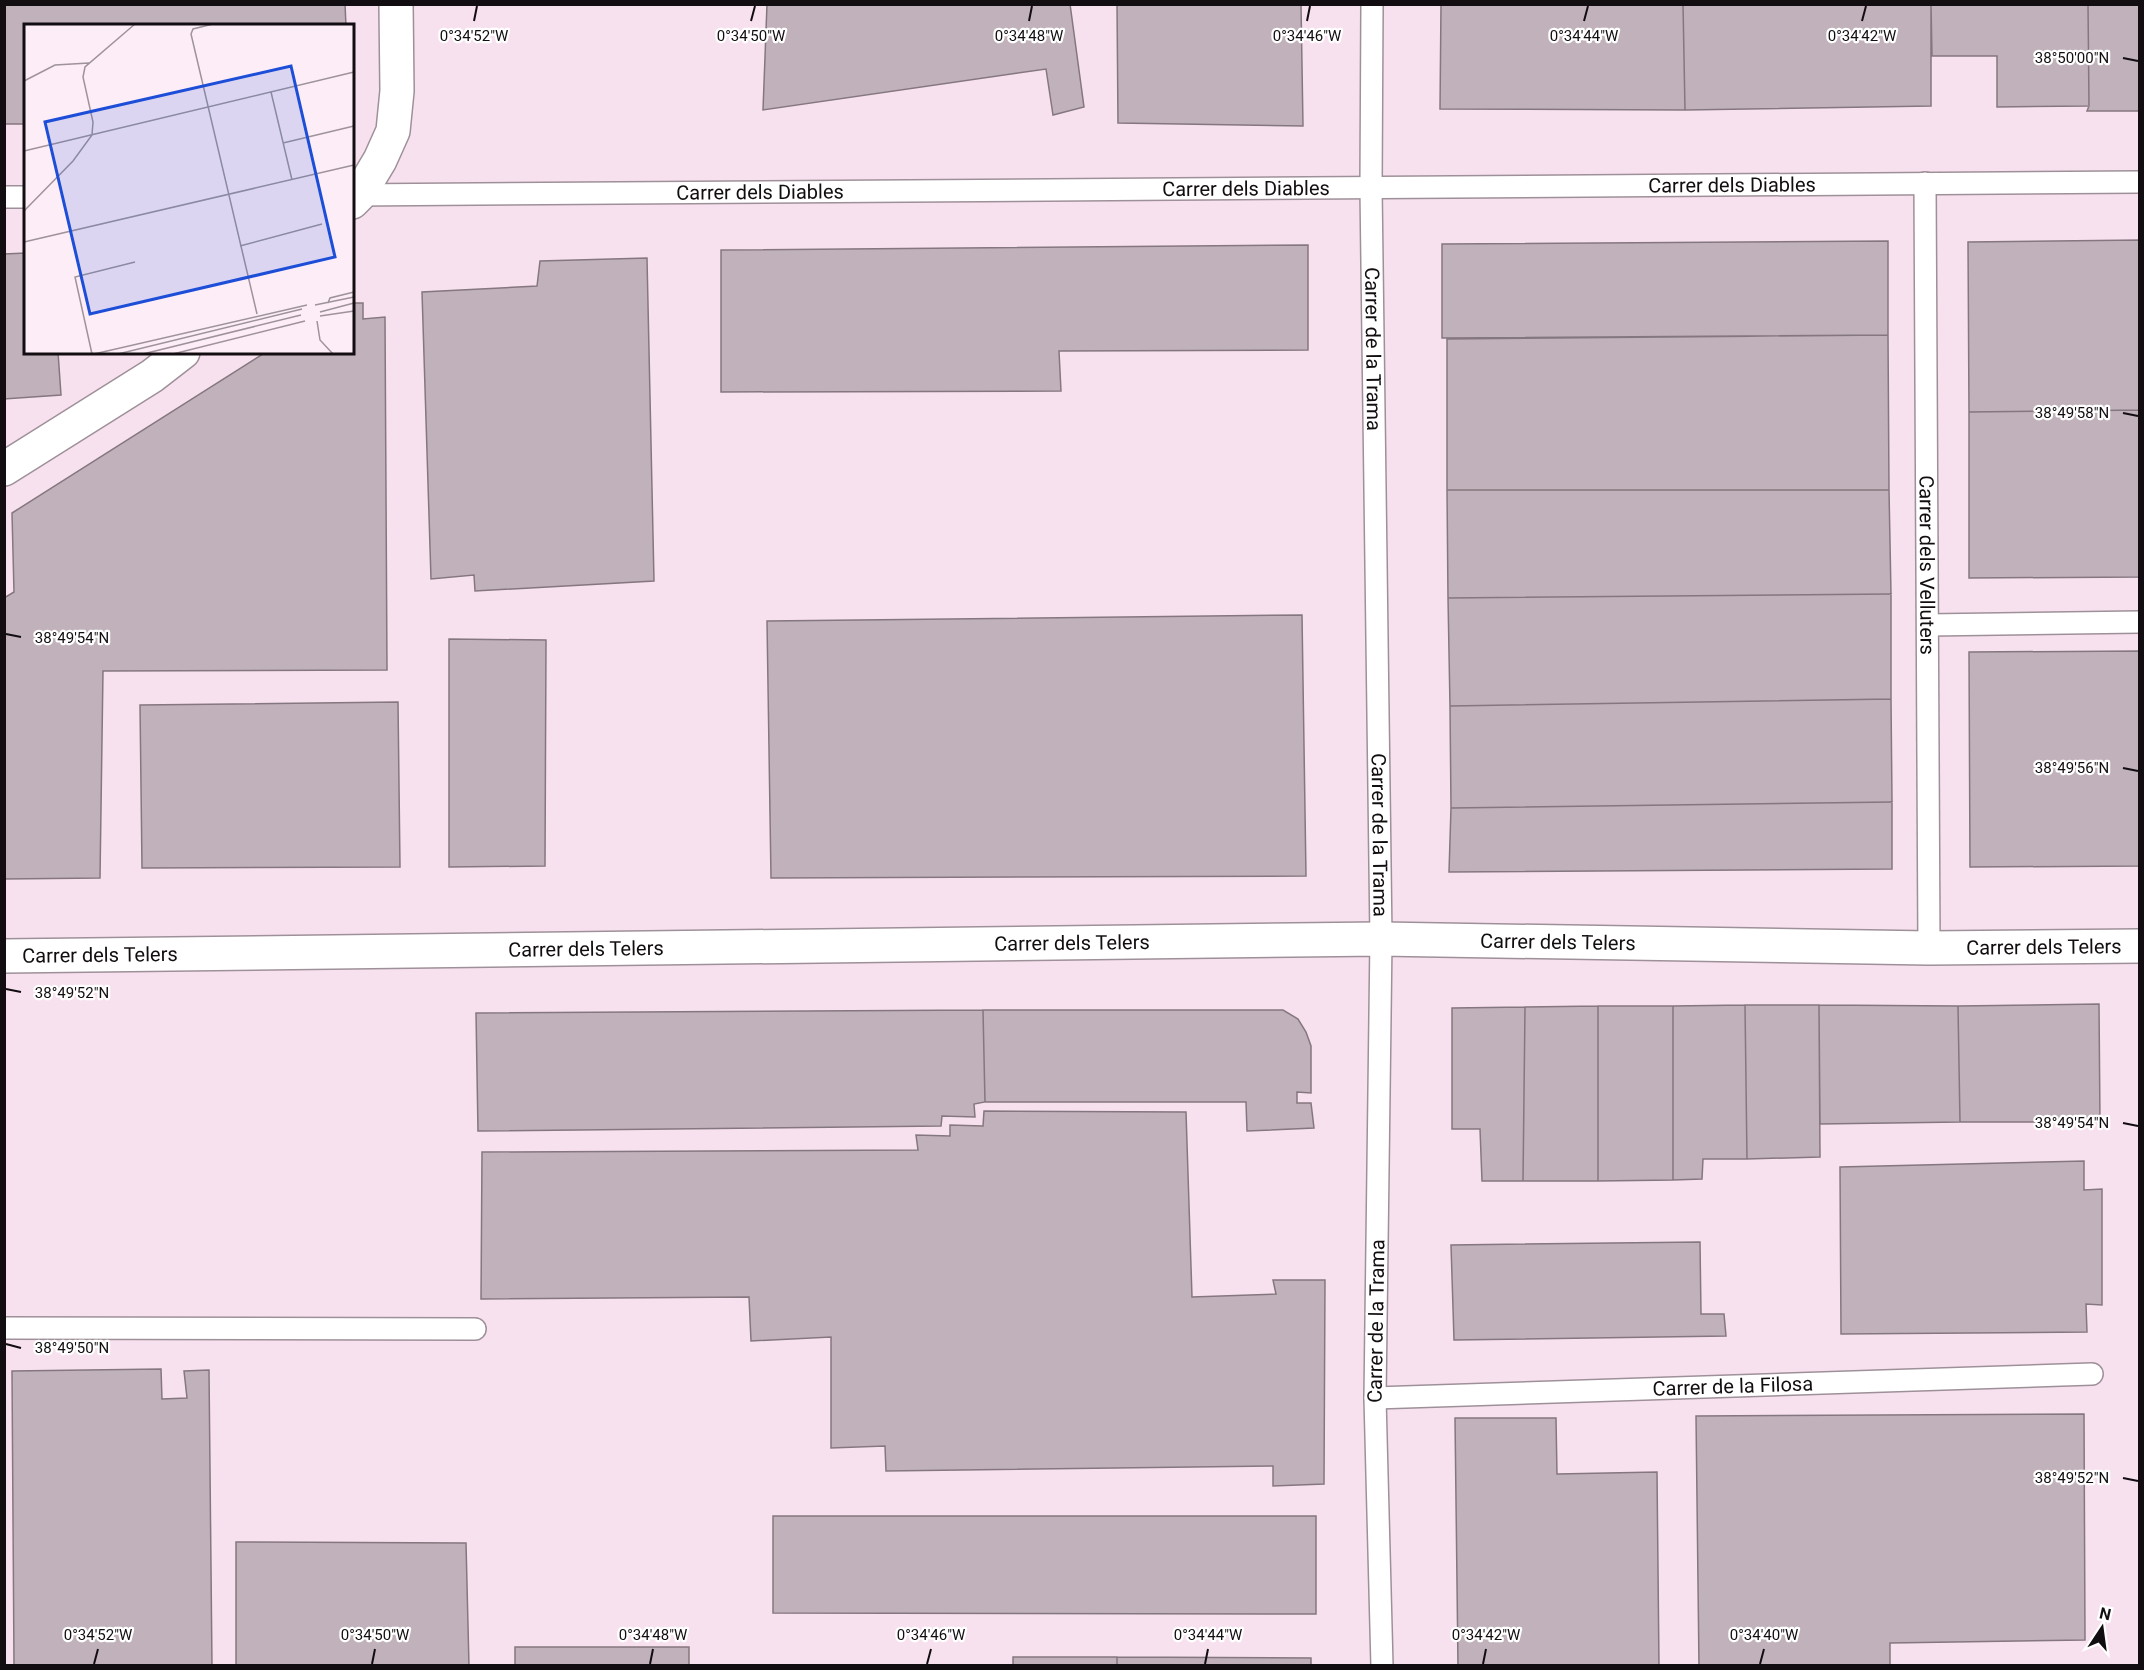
<svg xmlns="http://www.w3.org/2000/svg" width="2144" height="1670" viewBox="0 0 2144 1670" font-family="Roboto,sans-serif">
  <style>
    .built { fill: #f8e1ef; fill-rule: evenodd }
    .building { fill: #c0b1ba; stroke: #85777f; stroke-width: 1.5 }
    .lines { fill: none; stroke-linecap: round; stroke-linejoin: round }
    .service-casing { stroke: #9e9098; stroke-width: 24 }
    .minor-casing { stroke: #9e9098; stroke-width: 36 }
    .tertiary-casing { stroke: #9e9098; stroke-width: 36 }
    .service { stroke: #fff; stroke-width: 21 }
    .minor { stroke: #fff; stroke-width: 33 }
    .tertiary { stroke: #fff; stroke-width: 33 }
    .ticks { fill: none; stroke: #120d10; stroke-width: 2 }
    .labels { text-anchor: middle; dominant-baseline: central; stroke-width: 4.5; stroke-linejoin: round; paint-order: stroke }
    .street-label { font-size: 20px; fill: #120d10; stroke: #fff }
    .inset-road { fill: none; stroke: #9f939a; stroke-width: 1.5 }
    .view { fill: #1d4ed8; fill-opacity: 0.15; stroke: #1d4ed8; stroke-width: 3 }
    .inset-edge { fill: none; stroke: #120d10; stroke-width: 3 }
    .ticks-label { font-size: 15px; text-anchor: middle; fill: #120d10; stroke: #fff; stroke-width: 4.5; stroke-linejoin: round; paint-order: stroke }
  </style>
  <rect width="100%" height="100%" fill="#fdedf6"/>
  <!-- built -->
  <path class="built" d="M5,5H2139V1665H5ZM26,26H352V352H26Z"/>
  <!-- building -->
  <path class="building" d="M4,4H345L346,26H26V124H4Z
    M767,4H1070L1084,107L1053,115L1046,69L763,110Z
    M1117,4H1301L1303,126L1118,123Z
    M1441,4H1683L1685,110L1440,109Z
    M1683,4H1931V106L1685,110Z
    M1931,4H2088L2089,106L1997,107V56H1932Z
    M2088,4H2140V111H2087L2089,106Z
    M2140,240V410L1969,412L1968,242Z
    M1888,241V335L1442,338V244Z
    M1308,245V350L1059,351L1061,391L721,392V250Z
    M26,253V352H58L61,395L4,399V254Z
    M647,258L654,581L475,591L474,575L431,579L422,292L537,286L540,261Z
    M352,303H363V319L385,317L387,670L103,671L100,878L4,879V598L14,592L12,513L266,352H352Z
    M1888,335L1889,490H1447V339Z
    M2140,410V577L1969,578V412Z
    M1447,490H1889L1891,594L1448,598Z
    M1891,594V699L1450,706L1448,598Z
    M1302,615L1306,876L771,878L767,621Z
    M449,639L546,640L545,866L449,867Z
    M2140,651V866L1970,867L1969,652Z
    M1891,699L1892,802L1451,808L1450,706Z
    M398,702L400,867L142,868L140,705Z
    M1892,802V869L1449,872L1451,808Z
    M2099,1004L2100,1122H1960L1958,1006Z
    M1745,1005H1819L1820,1157L1747,1159Z
    M1745,1005L1747,1159H1703L1702,1179L1673,1180V1006Z
    M1819,1005L1958,1006L1960,1122L1820,1124Z
    M1598,1006H1673V1180L1598,1181Z
    M1598,1006V1181H1523L1525,1007Z
    M1525,1007L1523,1181H1482L1480,1129H1452V1008Z
    M983,1010L985,1102L974,1104L975,1117L942,1116L941,1126L478,1131L476,1013Z
    M983,1010H1283L1298,1019L1306,1032L1311,1046V1093L1297,1092V1103H1311L1314,1128L1247,1131L1246,1102H985Z
    M984,1111L1186,1112L1192,1297L1276,1294L1273,1280H1325L1324,1484L1273,1486V1466L886,1471L885,1446L831,1448V1337L751,1341L749,1297L481,1299L482,1152L918,1150L916,1135L950,1136V1125L983,1126Z
    M2084,1161V1190L2102,1189V1305L2086,1304L2087,1332L1841,1334L1840,1167Z
    M1700,1242L1701,1314H1724L1726,1336L1454,1340L1451,1245Z
    M161,1369L162,1399L187,1398L184,1371L209,1370L212,1666H14L12,1371Z
    M2084,1414L2085,1640L1890,1643V1666H1699L1696,1416Z
    M1455,1418H1556L1557,1474L1657,1472L1659,1666H1458Z
    M773,1516H1316V1614L773,1613Z
    M236,1542L466,1543L469,1666H236Z
    M515,1647H689V1666H515Z
    M1013,1657H1117V1666H1013Z
    M1117,1657L1311,1658V1666H1117Z"/>
  <g class="lines">
    <!-- service casing -->
    <g class="service-casing">
      <g id="service">
        <path id="s1" d="M1372,4L1371,188L1381,939L1375,1398L1382,1666"/>
        <path id="s2" d="M1925,183L1929,948"/>
        <path id="s3" d="M352,195L2140,182"/>
        <path d="M4,197H26"/>
        <path d="M1928,625L2140,622"/>
        <path d="M4,1328L475,1329"/>
        <path id="s4" d="M1375,1398L2092,1374"/>
      </g>
    </g>
    <!-- minor casing -->
    <g class="minor-casing">
      <g id="minor">
        <path id="s5" d="M4,956L1381,939L1929,948L2140,946"/>
      </g>
    </g>
    <!-- tertiary casing -->
    <g class="tertiary-casing">
      <path id="tertiary" d="M352,202L359,195L380,160L393,131L397,91L396,4
        M4,469L152,376L183,352"/>
    </g>
    <!-- service -->
    <use href="#service" class="service"/>
    <!-- minor -->
    <use href="#minor" class="minor"/>
    <!-- tertiary -->
    <use href="#tertiary" class="tertiary"/>
  </g>
  <!-- ticks -->
  <path class="ticks" d="M474,21L477,6M751,21L755,6M1029,21L1032,6M1307,21L1310,6M1584,21L1588,6M1862,21L1866,6M2123,58L2138,61M2123,413L2138,416M6,634L21,637M2123,768L2138,771M6,989L21,992M2123,1123L2138,1126M6,1344L21,1348M2123,1478L2138,1481M94,1664L98,1649M372,1664L375,1649M650,1664L653,1649M927,1664L931,1649M1205,1664L1208,1649M1483,1664L1486,1649M1760,1664L1764,1649"/>
  <g class="labels">
    <!-- street labels -->
    <g class="street-label">
      <text stroke="none"><textPath href="#s3" startOffset="1380">Carrer dels Diables</textPath></text>
      <text stroke="none"><textPath href="#s3" startOffset="894">Carrer dels Diables</textPath></text>
      <text stroke="none"><textPath href="#s3" startOffset="408">Carrer dels Diables</textPath></text>
      <text stroke="none"><textPath href="#s1" startOffset="345">Carrer de la Trama</textPath></text>
      <text stroke="none"><textPath href="#s2" startOffset="382">Carrer dels Velluters</textPath></text>
      <text stroke="none"><textPath href="#s1" startOffset="831">Carrer de la Trama</textPath></text>
      <text stroke="none"><textPath href="#s5" startOffset="1554">Carrer dels Telers</textPath></text>
      <text stroke="none"><textPath href="#s5" startOffset="1068">Carrer dels Telers</textPath></text>
      <text stroke="none"><textPath href="#s5" startOffset="2040">Carrer dels Telers</textPath></text>
      <text stroke="none"><textPath href="#s5" startOffset="582">Carrer dels Telers</textPath></text>
      <text stroke="none"><textPath href="#s5" startOffset="96">Carrer dels Telers</textPath></text>
      <text transform="translate(1376 1321) rotate(-89)">Carrer de la Trama</text>
      <text stroke="none"><textPath href="#s4" startOffset="358">Carrer de la Filosa</textPath></text>
    </g>
  </g>
  <!-- overview -->
  <g transform="translate(24 24)">
    <rect width="330" height="330" fill="#fdedf6"/>
    <path class="inset-road" d="M189,0L169,5L167,10L233,290M0,57L31,41L65,39M247,68L268,156M259,119L330,102M0,127L330,48M0,187L49,137L68,111L69,98L59,53L61,43L111,0M0,218L330,141M216,222L298,200M304,279L306,274L330,268M291,281L330,273M296,288L330,279M296,292L330,287M293,297L296,316L309,330M68,330L51,253L111,238M70,330L283,281M94,330L278,285M119,330L277,291M149,330L281,297"/>
    <path class="view" d="M267,42L311,233L66,290L21,98Z"/>
    <rect width="330" height="330" class="inset-edge"/>
  </g>
  <g class="ticks-label">
    <text x="474" y="41">0°34'52"W</text>
    <text x="751" y="41">0°34'50"W</text>
    <text x="1029" y="41">0°34'48"W</text>
    <text x="1307" y="41">0°34'46"W</text>
    <text x="1862" y="41">0°34'42"W</text>
    <text x="1584" y="41">0°34'44"W</text>
    <text x="2072" y="63">38°50'00"N</text>
    <text x="2072" y="418">38°49'58"N</text>
    <text x="72" y="643">38°49'54"N</text>
    <text x="2072" y="773">38°49'56"N</text>
    <text x="72" y="998">38°49'52"N</text>
    <text x="2072" y="1128">38°49'54"N</text>
    <text x="72" y="1353">38°49'50"N</text>
    <text x="2072" y="1483">38°49'52"N</text>
    <text x="98" y="1640">0°34'52"W</text>
    <text x="375" y="1640">0°34'50"W</text>
    <text x="653" y="1640">0°34'48"W</text>
    <text x="931" y="1640">0°34'46"W</text>
    <text x="1208" y="1640">0°34'44"W</text>
    <text x="1486" y="1640">0°34'42"W</text>
    <text x="1764" y="1640">0°34'40"W</text>
  </g>
  <!-- border -->
  <rect width="2144" height="1670" fill="none" stroke="#120d10" stroke-width="12"/>
  <!-- north arrow -->
  <g transform="translate(2102 1628) rotate(13)" stroke="#ffffff" stroke-width="4.5" paint-order="stroke">
  <path d="M0-4.5L10 22L0 15L-10 22Z" fill="#120d10"/>
  <text y="-9" font-size="16" font-weight="bold" text-anchor="middle" fill="#120d10">N</text>
  </g>
</svg>
